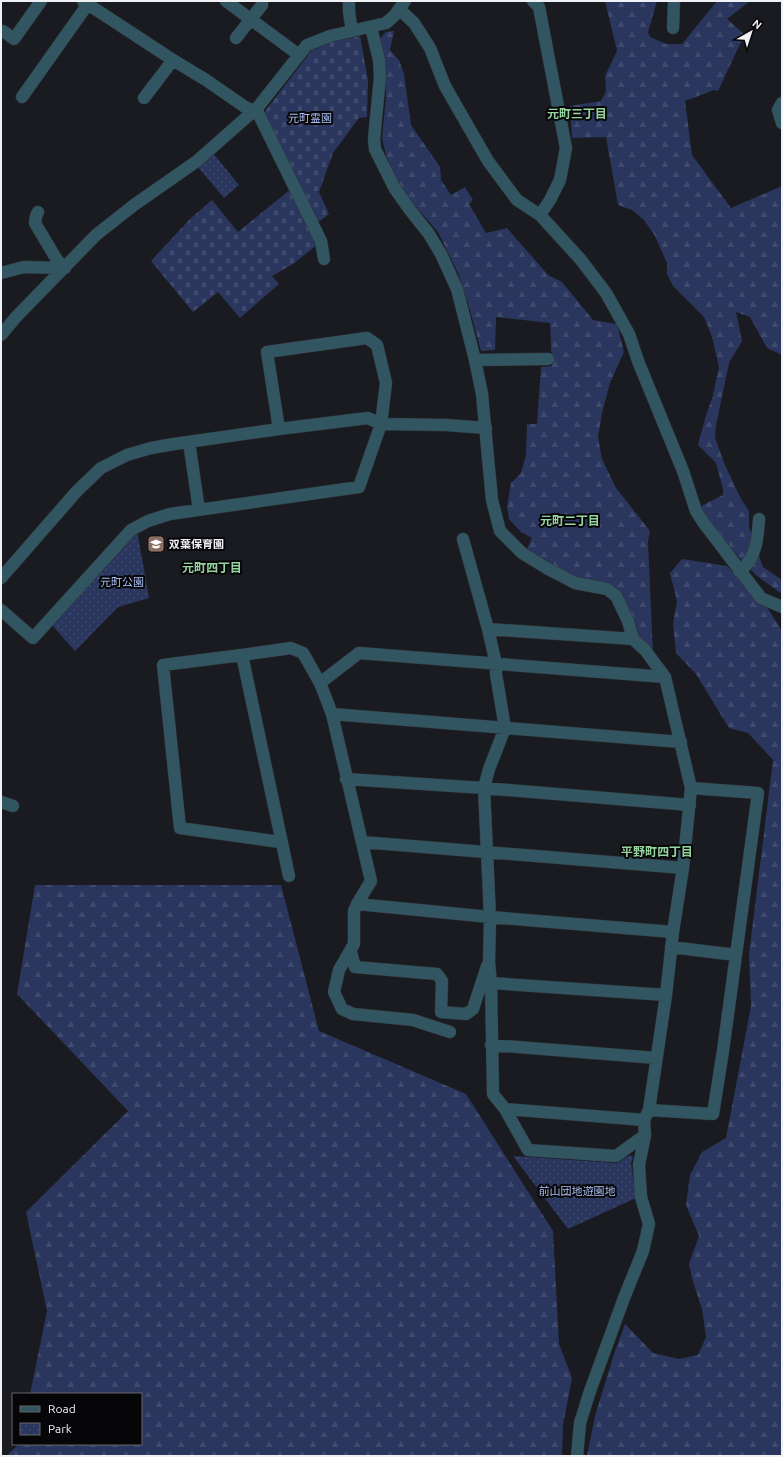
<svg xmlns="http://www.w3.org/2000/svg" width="783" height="1457" viewBox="0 0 783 1457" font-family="Ubuntu,'Noto Sans JP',sans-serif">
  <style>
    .forest { fill: url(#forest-firs) }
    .cemetery { fill: url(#cemetery-stones) }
    .park { fill: url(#park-dots) }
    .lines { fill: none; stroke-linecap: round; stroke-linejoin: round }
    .street-casing { stroke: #33353a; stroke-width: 13 }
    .street { stroke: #315661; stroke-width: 12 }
    .labels { text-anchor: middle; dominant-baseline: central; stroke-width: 4; stroke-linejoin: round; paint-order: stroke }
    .park-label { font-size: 11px; fill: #abbff4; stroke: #060608 }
    .poi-label { font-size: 11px; font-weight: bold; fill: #f0f1f5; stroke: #060608; text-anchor: start }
    .neighbourhood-label { font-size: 12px; font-weight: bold; fill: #94d49e; stroke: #060608 }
  </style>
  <defs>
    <pattern id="forest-firs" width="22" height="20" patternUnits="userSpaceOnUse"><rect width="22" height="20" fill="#2a365e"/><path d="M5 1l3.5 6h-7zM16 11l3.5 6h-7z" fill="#3f4a6e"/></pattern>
    <pattern id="cemetery-stones" width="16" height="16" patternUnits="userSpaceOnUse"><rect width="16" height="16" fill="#2a365e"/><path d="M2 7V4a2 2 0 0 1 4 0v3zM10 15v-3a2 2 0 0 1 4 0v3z" fill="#3f4a6e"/></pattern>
    <pattern id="park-dots" width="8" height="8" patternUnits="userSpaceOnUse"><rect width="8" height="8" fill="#2a365e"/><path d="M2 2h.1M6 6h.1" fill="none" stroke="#3f4a6e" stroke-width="1.8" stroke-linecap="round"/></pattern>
  </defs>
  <rect width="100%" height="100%" fill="#191b20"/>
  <!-- forest -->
  <path class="forest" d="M605,1H657L648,32L650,37L666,44H682L717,1H750L727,19L746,36L740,44L718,91L714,90L685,101L692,155L731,208L782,186V355L767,348L750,317L736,312L742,341L729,363L716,425L715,438L725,465L741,499L749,511V527L763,567L782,580V594L757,576L742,561L708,522L701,506L723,495V489L716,463L698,445L705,419L713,395L719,367L712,337L704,317L673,286L667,274V263L655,236L644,220L632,210L618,205L606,137L572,138L570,106L601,101L606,91L605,76L617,51Z
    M394,31L390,50L399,60L404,74L411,125L440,167L441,180L451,195L465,187L473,200L469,204L486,233L507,228L548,275L562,282L593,320L617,324L624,352L610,383L602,413L598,437L602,459L616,488L650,531L648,541L653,655L640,640L636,625L621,599L576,580L526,551L532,538L521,532L509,519L507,507L511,483L521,473L526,455L527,424H537L541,367L552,366L550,323L496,317L495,350L481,351L468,303L459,275L438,232L401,190L386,155L382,138L386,97V69L380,38L386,32Z
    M682,559L727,566L767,607L782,631V1456H587L595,1416L614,1354L625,1324L653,1353L679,1359L698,1355L706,1337L702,1309L693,1282L689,1264L699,1236L686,1205L690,1175L702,1152L726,1138L751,1006L749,954L773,760L748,733L729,728L696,674L676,653L673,624L677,601L670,573Z
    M35,885H281L319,1031L466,1094L553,1231L559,1344L572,1378L563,1425L562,1456H6L19,1444H141V1394H30L47,1311L26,1212L128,1111L17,994Z"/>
  <!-- cemetery -->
  <path class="cemetery" d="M360,36L368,80L367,117L359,118L333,153L319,192L329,214L312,227L318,244L293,264L272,276L279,284L240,318L218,292L193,312L151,261L190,219L212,200L238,232L297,184L263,116L266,110L312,50L331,42Z"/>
  <!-- park -->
  <path class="park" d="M213,153L239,185L224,198L197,166Z
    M137,530L149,598L118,607L75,651L51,624Z
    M630,1155L633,1157L631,1164L636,1198L568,1229L513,1156L617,1163Z"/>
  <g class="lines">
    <!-- street casing -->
    <g class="street-casing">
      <path id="street" d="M83,1L173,60L206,80L245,107L258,113L321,241L324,259
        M226,1L299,55
        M349,1V12L352,31
        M533,1L539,7L566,148L560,180L550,200L540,215
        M399,9L414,23L430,48L445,86L488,161L517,200L540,215L581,260L606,293L629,334L638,361L683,471L696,511L703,522L761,598L782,607
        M371,27L379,60L380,77L374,139L375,149L395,189L410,210L429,234L441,254L457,289L475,360L482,394L492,500L500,531L522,553L548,569L575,583L607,589L616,596L628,621L633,639L645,650L665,677L691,788L683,868L673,932L666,995L649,1110L644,1120L645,1135L639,1165L641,1197L649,1224L643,1251L624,1298L590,1391L580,1423L577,1456
        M673,28L674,1
        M3,31L14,39L41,1
        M236,38L262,5V1
        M22,97L88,4
        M144,98L173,60
        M782,103L778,110L782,123
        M38,212L36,216L35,223L57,260L65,268
        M1,273L24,267L65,268
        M1,335L16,317L96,235L134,205L197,161L258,107L307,45L330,36L386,23L394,16L405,1
        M475,360L548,359
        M189,442L199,510
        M463,539L488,629
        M739,571C756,561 758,537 759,519
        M1,578L77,491L101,468L127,455L151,448L174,444L279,429L368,418L381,424L446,425L486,428
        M1,610L33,638L131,530L148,521L170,514L359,487L381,424L386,383L377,345L367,338L267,352L279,429
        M633,639L488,629L496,664V674L505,728L489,769L484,788L490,917L489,963L491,983L493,1094L505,1109L528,1150L616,1156L645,1135
        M242,655L291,648L303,653L320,683L332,714L371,881L357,904L354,911V944L339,970L334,992L342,1009L353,1014L413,1020L450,1032
        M320,683L359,653L665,677
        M332,714L681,742
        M346,779L484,788L690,805
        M1,802L13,806
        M280,842L180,828L163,665L242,655L289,876
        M362,842L683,868
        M357,904L490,917L673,932
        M671,947L736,955
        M351,952L355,967L437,974L442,981L441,1012L466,1014L473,1009L487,966
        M491,983L666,995
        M491,1045L656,1058
        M505,1109L644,1120
        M649,1110L713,1114L723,1051L758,793L691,788"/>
    </g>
    <!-- street -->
    <use href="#street" class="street"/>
  </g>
  <!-- icons -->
  <defs>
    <g id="school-square" transform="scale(0.9)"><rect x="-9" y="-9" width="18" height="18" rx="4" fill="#8d6e63" stroke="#060608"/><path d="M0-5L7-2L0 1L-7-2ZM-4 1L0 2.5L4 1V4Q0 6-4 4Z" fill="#fff"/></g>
  </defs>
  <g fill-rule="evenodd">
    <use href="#school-square" x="156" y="544"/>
  </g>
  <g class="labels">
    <!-- park labels -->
    <g class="park-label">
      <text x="310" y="118">元町霊園</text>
      <text x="122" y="582">元町公園</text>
      <text x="577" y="1191">前山団地遊園地</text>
    </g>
    <!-- poi labels -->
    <g class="poi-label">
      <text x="169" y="544">双葉保育園</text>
    </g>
    <!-- neighbourhood labels -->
    <g class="neighbourhood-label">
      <text x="577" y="113">元町三丁目</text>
      <text x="570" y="520">元町二丁目</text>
      <text x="212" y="567">元町四丁目</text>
      <text x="657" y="851">平野町四丁目</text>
    </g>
  </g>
  <!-- border -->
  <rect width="783" height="1457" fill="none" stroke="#f0f1f5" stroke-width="4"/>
  <!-- legend -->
  <rect x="12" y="1393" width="130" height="52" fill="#060608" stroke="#646467"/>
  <rect x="20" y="1406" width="20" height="6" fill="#315661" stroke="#646467"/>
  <text x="48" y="1413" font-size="12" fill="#f0f1f5">Road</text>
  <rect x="20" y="1423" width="20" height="12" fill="url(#park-dots)" stroke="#646467"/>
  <text x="48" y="1433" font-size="12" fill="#f0f1f5">Park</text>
  <!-- north arrow -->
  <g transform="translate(751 32) rotate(39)" stroke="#060608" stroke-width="3" paint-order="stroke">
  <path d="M0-3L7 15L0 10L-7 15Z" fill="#f0f1f5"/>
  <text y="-6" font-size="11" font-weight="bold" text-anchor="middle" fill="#f0f1f5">N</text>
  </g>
</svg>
